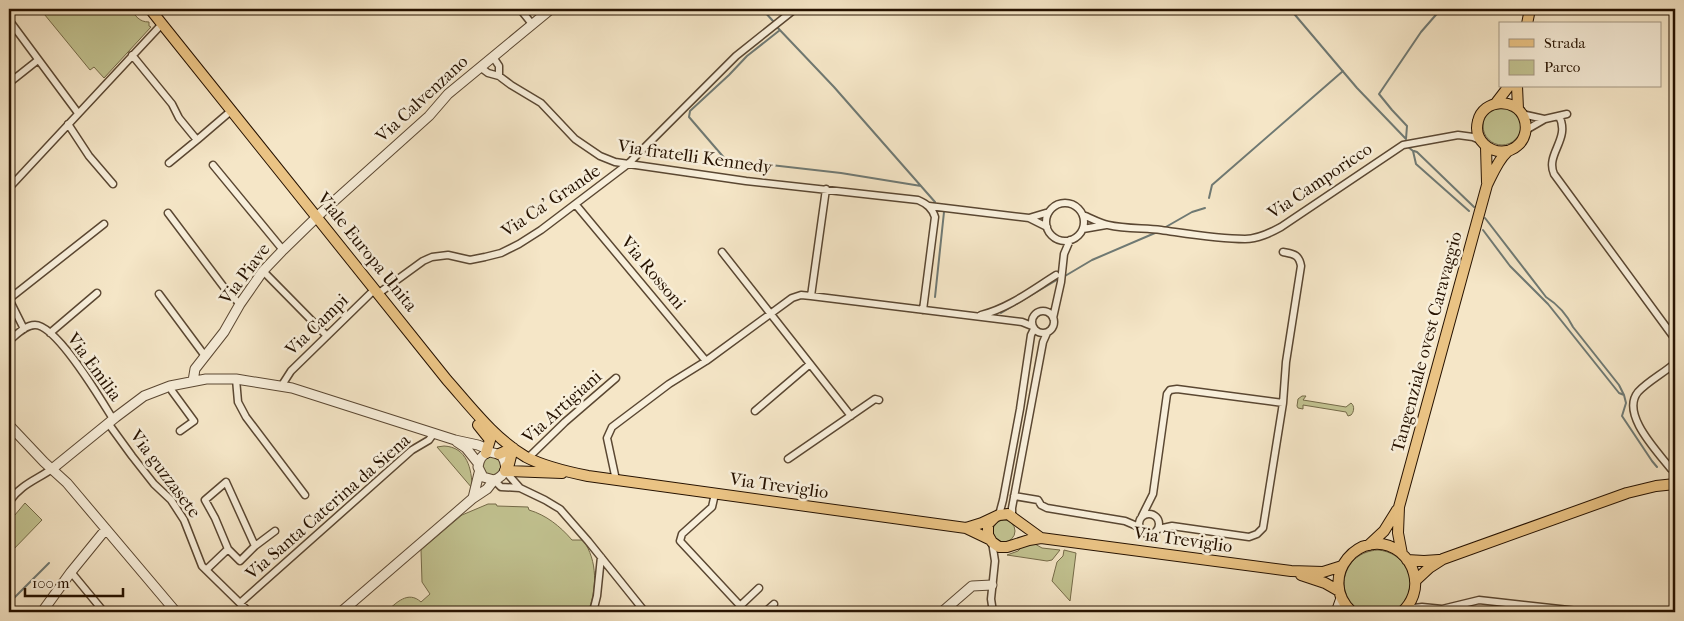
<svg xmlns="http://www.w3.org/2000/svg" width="1684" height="621" viewBox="0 0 1684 621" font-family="'IM FELL French Canon',serif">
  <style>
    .green { fill: #c2c391; stroke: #746a48 }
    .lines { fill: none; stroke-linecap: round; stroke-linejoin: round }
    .stream { stroke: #6f7973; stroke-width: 2 }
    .minor-casing { stroke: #5a4732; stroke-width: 9 }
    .tertiary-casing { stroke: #5a4732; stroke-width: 11 }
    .secondary-casing { stroke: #261200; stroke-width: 11 }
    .primary-casing { stroke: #261200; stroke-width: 12 }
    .minor { stroke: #f8efdb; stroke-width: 6 }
    .tertiary { stroke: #f8efdb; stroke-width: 9 }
    .secondary { stroke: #f8efdb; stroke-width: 9 }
    .primary { stroke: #eac384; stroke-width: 10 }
    .labels { text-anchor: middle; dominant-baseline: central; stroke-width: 5; stroke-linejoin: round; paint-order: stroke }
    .street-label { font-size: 18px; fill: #261200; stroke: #f8efdb }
  </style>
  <rect width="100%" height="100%" fill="#f5e6c7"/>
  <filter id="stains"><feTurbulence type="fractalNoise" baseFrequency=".004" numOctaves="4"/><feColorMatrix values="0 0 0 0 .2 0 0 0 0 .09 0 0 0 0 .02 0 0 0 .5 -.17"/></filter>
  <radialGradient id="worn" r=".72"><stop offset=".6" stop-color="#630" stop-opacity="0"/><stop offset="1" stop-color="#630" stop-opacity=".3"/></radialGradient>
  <!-- green -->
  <path class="green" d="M40,9H130C136,16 139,22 149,22V26L151,27L104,78L94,67L90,70Z
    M1483 126a19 19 0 1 1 38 0a19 19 0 1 1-38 0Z
    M1302,396H1306L1303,400L1346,407L1351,403C1355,406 1354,412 1351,415L1348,416L1346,412L1303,405V409L1298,408L1297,406L1298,399Z
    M444,446C467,447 472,469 472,488L437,447Z
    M486,456L498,457L503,465L498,476H486L480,463Z
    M25,503L42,520L9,554V522Z
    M488,504H496L497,506L528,507L529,510C546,515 560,526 572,540H583C598,561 597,589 588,612H386C396,603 408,590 421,602L430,594L422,582L421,550L462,515Z
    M993 531a11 11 0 1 1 22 0a11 11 0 1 1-22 0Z
    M1035,544L1042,548L1060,550L1052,560L1047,561L1007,555L1018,551L1024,545Z
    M1064,550L1076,553L1070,601L1052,581L1057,562L1063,556Z
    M1378,550C1403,552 1420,578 1405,600C1403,604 1400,610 1395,612C1388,615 1369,612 1360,612C1332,592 1343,552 1378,550Z"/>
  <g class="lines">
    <!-- stream -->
    <path class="stream" d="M762,9L773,21
      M1290,9L1357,88L1406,139
      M777,27L834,87L935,202
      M780,30L747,56L729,75L690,111L689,117L726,160L841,173L921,186
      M1406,139L1407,126L1392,110L1379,94L1421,32L1441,9
      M1407,146L1413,151L1416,164L1469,211
      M1414,151L1417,152L1474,207
      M1209,198L1212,185L1343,71
      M1485,218L1546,297C1557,304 1567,315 1573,327L1619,385L1624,395
      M1164,228L1192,212L1205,208
      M1483,230L1510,266L1548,304L1619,393L1624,395L1626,403L1622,416L1652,461L1657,467
      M1065,276L1092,260L1155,233
      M935,297L944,212
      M1001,313L1060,278
      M9,603L49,563"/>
    <!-- minor casing -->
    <g class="minor-casing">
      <path id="minor" d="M520,9L532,24
        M9,20L78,113
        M132,55L172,104L179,118L197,140L232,110
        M493,57L499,66V76
        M480,67L488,73L499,76L511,85L541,103L575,139L600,156L615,162L746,181L918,200C927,204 932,208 935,217L923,310
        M9,83L38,60
        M1522,114L1544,119
        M1559,116C1571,139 1545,154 1554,174L1675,339
        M68,124L89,156L113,184
        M1526,130L1545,119L1567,114
        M169,163L197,140
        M213,165L283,250
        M9,188L162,24
        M1046 222a19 19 0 1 1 38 0a19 19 0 1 1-38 0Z
        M576,205L706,361
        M929,206L1029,218L1047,227
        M168,213L226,290L240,304
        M1083,215C1091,218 1099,223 1108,225C1125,229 1144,228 1161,230C1189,234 1217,239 1245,239C1258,239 1270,233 1281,227L1403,145L1458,135L1473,137L1480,140
        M1029,218L1049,212
        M1083,229L1106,225
        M722,252L851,416
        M263,271L327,336
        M379,293L423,261L432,257L448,255L470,260L485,257L501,253L519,244L541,230L628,164L736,56L795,9
        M159,294L205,356
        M811,296L826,189
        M9,299L104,224
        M9,299L24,329
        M1032 322a11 11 0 1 1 22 0a11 11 0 1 1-22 0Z
        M981,315C1009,308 1032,290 1056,275
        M1053,318L1061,282L1064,254L1070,240
        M50,333L97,293
        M9,341C16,335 25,325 35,325C57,325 101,400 113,419
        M1675,363C1664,373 1648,381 1638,392C1620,414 1658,452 1671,469L1675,468
        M236,379L238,402L246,417L305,495
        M282,385L291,371L375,289
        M170,386L172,391L194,421L180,431
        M755,411L810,364
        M108,423L132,456L154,484L171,500L184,520L202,566L249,612
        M528,458L565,422L616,378
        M788,459L875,399L879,400
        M505,471L520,488L545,500L560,509L588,541L645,612
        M494,480L501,487L520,488
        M616,480L607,438L612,427L669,384L706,361L792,298L801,295L811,296L1022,322L1032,326
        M226,482L255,546L240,561L228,549L215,518L205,500Z
        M715,494L712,507L682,534L680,541L746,612
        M1014,496L1038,500L1041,505L1047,508L1125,521L1139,527
        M9,502C20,485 36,480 52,469
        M1139 524a10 10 0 1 1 20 0a10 10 0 1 1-20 0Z
        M999,515L1003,500L1020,409L1031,335L1034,329
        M1012,516V508L1043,342L1047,333
        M1142,516L1153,494L1167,394L1170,390L1177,389L1283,403
        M1158,529L1172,526L1249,537L1257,534L1263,528L1283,403L1286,362L1301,266C1299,254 1293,254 1283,252
        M992,542L995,561L991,599L993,612
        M255,546L275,531
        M206,570L228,549
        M71,572L104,612
        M240,603L412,450L429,440L434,433
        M740,606L759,588
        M1406,609L1422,607L1442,609L1479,600L1587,612
        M593,612L597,596L601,557
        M765,612L774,604"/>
    </g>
    <!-- tertiary casing -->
    <g class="tertiary-casing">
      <path id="tertiary" d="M193,381L195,369L224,332L240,304L263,271L283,250L322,212L429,116L448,94L551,9
        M9,425L44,462L67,483L176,612
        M457,442L466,448L478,463
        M52,469L116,417L144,396L170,386L206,379H236L292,388L455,440L478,445L485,448L490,452L501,455C509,465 506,476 494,480L483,477L478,467C479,459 482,454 490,452
        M473,498L479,473
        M42,612L71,572L106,529
        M341,612L472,499L487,489L494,480
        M942,612L972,586L992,585"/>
    </g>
    <!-- secondary casing -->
    <g class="secondary-casing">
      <path id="secondary" d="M1336,612L1341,598"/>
    </g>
    <!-- primary casing -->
    <g class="primary-casing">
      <path id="primary" d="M150,9L447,380C471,407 494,438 526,457C545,467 568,472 588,476L966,528L989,539
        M1527,24L1530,9
        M1517,86L1518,109
        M1496,103L1509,86
        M1486,147L1487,182
        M478,425L490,440L486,453
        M499,454L513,448
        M506,467L509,464L513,448
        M505,471L562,473
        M995,517L988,524V535L992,542L999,547H1007L1029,540L1041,538L1291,571L1323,572L1342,566
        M966,528L982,523L999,515L1008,514L1041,538
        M1369,545L1384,531L1397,510
        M1402,554L1398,533L1399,507L1487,185C1492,175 1498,160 1507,152C1509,150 1514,149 1517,146C1525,140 1528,128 1524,118C1516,97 1483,99 1478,121C1473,140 1490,154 1507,151
        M1407,560L1424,561L1439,560
        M1301,575L1325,583L1339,591
        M1415,581L1429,568L1443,559L1627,493L1656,486L1675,484
        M1352,612C1315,578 1361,523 1400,552C1407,558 1412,565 1414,574C1418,589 1412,603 1402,612"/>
    </g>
    <!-- minor -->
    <use href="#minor" class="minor"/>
    <!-- tertiary -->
    <use href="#tertiary" class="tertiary"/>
    <!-- secondary -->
    <use href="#secondary" class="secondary"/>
    <!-- primary -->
    <use href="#primary" class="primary"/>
  </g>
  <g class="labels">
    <!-- street labels -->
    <g class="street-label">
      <text transform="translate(422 99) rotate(-43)">Via Calvenzano</text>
      <text transform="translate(695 157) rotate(8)">Via fratelli Kennedy</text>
      <text transform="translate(1320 181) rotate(-34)">Via Camporicco</text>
      <text transform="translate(551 201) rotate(-34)">Via Ca' Grande</text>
      <text transform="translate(367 252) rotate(51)">Viale Europa Unita</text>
      <text transform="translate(653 273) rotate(50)">Via Rossoni</text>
      <text transform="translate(245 274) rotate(-53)">Via Piave</text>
      <text transform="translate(317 325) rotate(-44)">Via Campi</text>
      <text transform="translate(1427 342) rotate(-75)">Tangenziale ovest Caravaggio</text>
      <text transform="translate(94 367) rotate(54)">Via Emilia</text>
      <text transform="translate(562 407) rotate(-42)">Via Artigiani</text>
      <text transform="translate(165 474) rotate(53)">Via guzzasete</text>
      <text transform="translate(779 486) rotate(8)">Via Treviglio</text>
      <text transform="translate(328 507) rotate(-41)">Via Santa Caterina da Siena</text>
      <text transform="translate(1183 540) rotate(8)">Via Treviglio</text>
    </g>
  </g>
  <!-- margin -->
  <rect width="1684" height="621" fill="none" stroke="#f5e6c7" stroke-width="30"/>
  <rect x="10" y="10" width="1664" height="601" fill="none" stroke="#261200" stroke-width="2.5"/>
  <rect x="15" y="15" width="1654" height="591" fill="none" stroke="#261200"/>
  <!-- legend -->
  <rect x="1499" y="22" width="162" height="65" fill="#f8efdb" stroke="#a49783"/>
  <rect x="1509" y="39" width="25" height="8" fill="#eac384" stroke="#a49783"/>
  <text x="1544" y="48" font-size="15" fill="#261200">Strada</text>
  <rect x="1509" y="60" width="25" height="15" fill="#c2c391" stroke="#a49783"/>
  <text x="1544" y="72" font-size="15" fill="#261200">Parco</text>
  <!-- scale -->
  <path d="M25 588v8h98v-8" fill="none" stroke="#261200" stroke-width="2.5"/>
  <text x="32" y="588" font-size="15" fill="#261200" stroke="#f8efdb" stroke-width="4" paint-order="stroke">100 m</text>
  <rect width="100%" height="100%" filter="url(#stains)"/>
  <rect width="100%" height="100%" fill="url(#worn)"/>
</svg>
